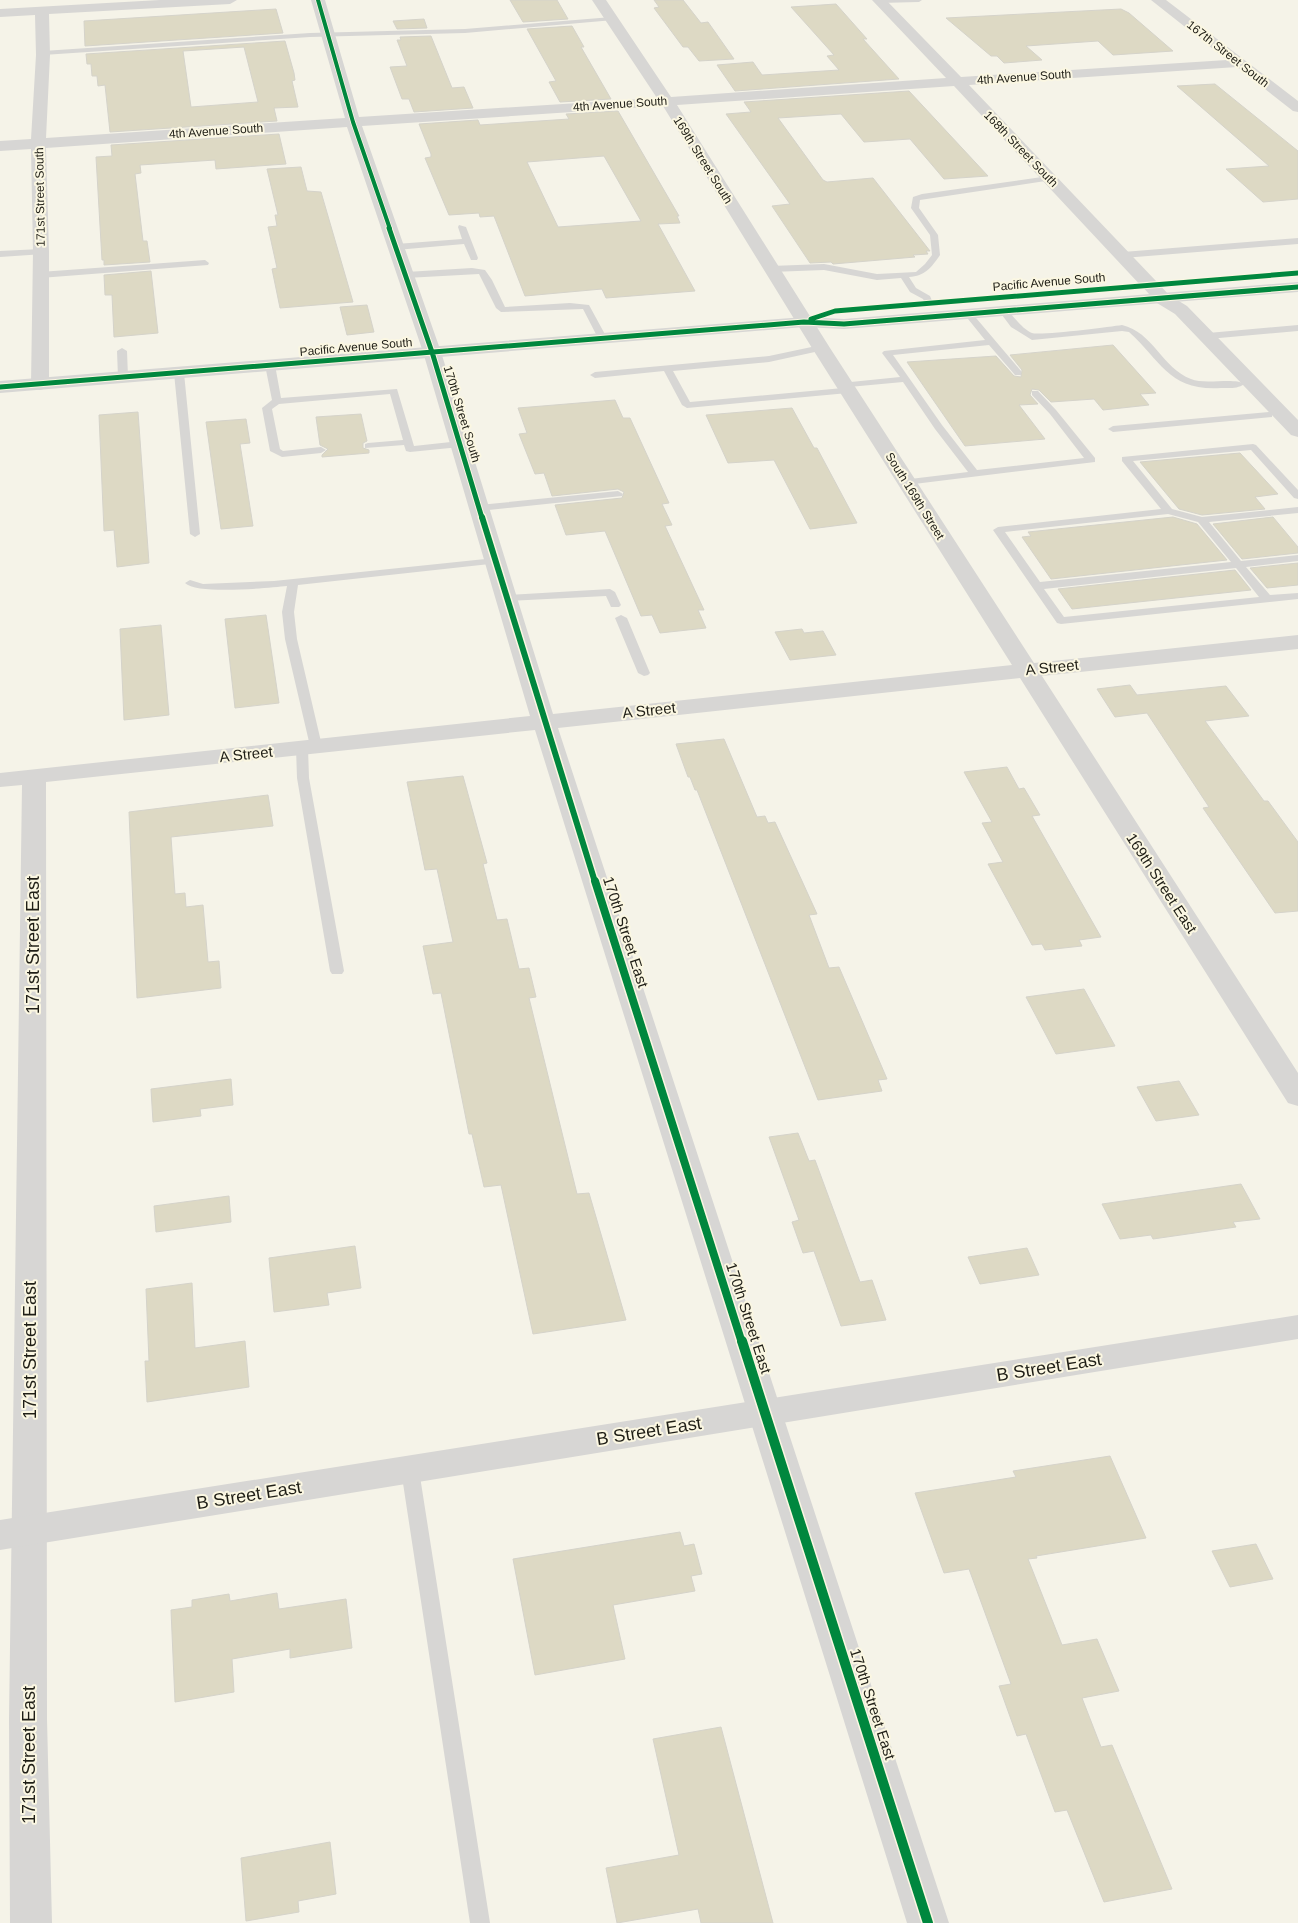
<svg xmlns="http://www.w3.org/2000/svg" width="1298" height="1923" viewBox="0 0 1298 1923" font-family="Arial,sans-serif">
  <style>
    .building { fill: #ddd9c4; stroke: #d5d3ca; fill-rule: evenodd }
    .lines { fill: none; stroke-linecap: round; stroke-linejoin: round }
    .lane { fill: #d7d6d4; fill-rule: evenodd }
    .street { fill: #d7d6d4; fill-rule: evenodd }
    .secondary { fill: #d7d6d4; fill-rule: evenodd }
    .primary { fill: #d7d6d4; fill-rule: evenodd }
    .cycleway-far4-casing { stroke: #fbf7e2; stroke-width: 5.5 }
    .cycleway-far3-casing { stroke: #fbf7e2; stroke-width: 7 }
    .cycleway-far2-casing { stroke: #fbf7e2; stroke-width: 9 }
    .cycleway-far1-casing { stroke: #fbf7e2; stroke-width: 11 }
    .cycleway-casing { stroke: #fbf7e2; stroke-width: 13 }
    .cycleway-far4 { stroke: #00873e; stroke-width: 4 }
    .cycleway-far3 { stroke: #00873e; stroke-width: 5 }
    .cycleway-far2 { stroke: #00873e; stroke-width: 6 }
    .cycleway-far1 { stroke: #00873e; stroke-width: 8 }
    .cycleway { stroke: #00873e; stroke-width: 10 }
    .labels { text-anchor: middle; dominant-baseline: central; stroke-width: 4; stroke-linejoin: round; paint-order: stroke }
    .far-street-label { font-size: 12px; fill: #1f1e16; stroke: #fbf7e2 }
    .street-label { font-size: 15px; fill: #1f1e16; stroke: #fbf7e2 }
    .near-street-label { font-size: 18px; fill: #1f1e16; stroke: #fbf7e2 }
  </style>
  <rect width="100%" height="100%" fill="#f5f3e8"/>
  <!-- building -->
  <path class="building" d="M510,0H557L568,19L523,22Z
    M654,0H683L701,23L708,22L734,59L699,61L688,47H683L654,8L659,7Z
    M836,4L867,39H863L899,79L735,91L717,65L753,62L762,75L839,70L827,56L834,55L791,7Z
    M276,9L283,33L85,46L84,21Z
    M1121,9L1129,13L1173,51L1113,55L1098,41L1026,46L1042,60L1004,63L997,56H991L946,18Z
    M424,19L427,28L397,29L393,21Z
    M572,26L584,47H581L611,99L560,102L549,82L556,81L527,29Z
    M431,36L452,88L464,87L473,108L414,112L409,99H402L390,67L407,66L397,40H401L400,37Z
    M285,41L294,73L295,80L292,81L298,107L274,108L277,121L110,132L105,85L98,86L97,76H92L91,64H87L86,54ZM244,47L258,102L191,107L183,51Z
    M1215,84L1298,151V199L1263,202L1226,169L1269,166L1177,86Z
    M909,91L988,176L944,179L910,139L864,142L841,114L778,118L823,180L827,182L873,178L930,251H926L928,254L913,255L915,257L833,264L831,262L810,263L772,206L790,204L726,114L751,112L744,102Z
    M618,111L679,216H677L680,223L658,224L695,291L606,298L602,289L525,296L494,216L480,217L479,213L449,215L425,158L431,157V154L419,124L478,120L480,125L569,119L566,114ZM604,156L641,221L558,227L527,162Z
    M279,134L286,164L216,169L215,160L140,165L141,173L135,174L143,241H147L150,262L104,265V260H102L96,157L112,156L111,145Z
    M301,167L307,191L321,192L353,302L280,308L272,269L277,268L268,227L277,226L275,215H278L267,169Z
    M151,271L158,333L114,337L112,295H105L104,275Z
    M367,305L374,332L347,335L340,307Z
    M1113,345L1156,393L1140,394L1149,405L1103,410L1094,399L1051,402L1039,390L1032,389L1030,395L1038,404L1019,405L1045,439L965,446L907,362L996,356L1014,376L1021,377L1022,370L1010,355Z
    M615,400L623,418H630L669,503L662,504L672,525L665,526L704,610H698L706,628L660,633L652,615L641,616L605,531L566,535L555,505L622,498L624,492L618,489L552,496L544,473L535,474L519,434L527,433L518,408Z
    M792,408L814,448H817L857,523L810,529L774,460L728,463L706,415Z
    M138,412L149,563L117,567L114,530L104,531L99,415Z
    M361,414L367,441L363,443V448L369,450V453L322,457V455L328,449L320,445L316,417Z
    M246,419L250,443L240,444L253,526L221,529L206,422Z
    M1240,453L1278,494L1255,497L1265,509L1202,515L1179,509L1140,462Z
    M1173,517L1197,524L1227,560L1051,579L1022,537L1031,536L1028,532Z
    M1273,517L1298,547V553L1242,559L1213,524Z
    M1298,563V585L1267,588L1250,568Z
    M1235,570L1251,590L1072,609L1058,589Z
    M266,615L279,703L235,708L225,619Z
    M161,625L169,715L124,720L120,629Z
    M802,629L804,633L823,631L836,655L790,660L775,632Z
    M1130,685L1137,695L1226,686L1249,716L1205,721L1264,801H1268L1298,842V911L1275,913L1203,808L1209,807L1147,713L1115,717L1097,689Z
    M724,739L757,817L765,816L768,823L775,822L802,881L817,914L809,915L829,968L839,967L887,1079L878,1080L882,1091L818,1100L697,790H695L690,777H688L676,744Z
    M1007,767L1019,789L1024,788L1040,815L1032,816L1101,937L1079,940L1082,946L1045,950L1042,944L1032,945L988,864L1003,862L982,823L992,822L964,772Z
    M463,776L487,863L483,864L497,920L507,919L519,969L529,968L536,997L529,998L577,1194L589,1193L626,1320L533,1334L501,1185L484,1187L472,1134H469L441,993L433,994L423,946L453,942L437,869L425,870L407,782Z
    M268,795L273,826L171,837L175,894L185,893L186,907L203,905L208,962L219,961L221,988L137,998L129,812Z
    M1084,989L1115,1046L1056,1054L1026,997Z
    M231,1079L233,1105L200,1109L201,1116L153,1122L151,1089Z
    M1179,1081L1199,1115L1156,1121L1137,1087Z
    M798,1133L809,1161L815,1160L860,1282L872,1280L886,1320L841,1326L814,1251L803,1253L792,1222L799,1220L769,1137Z
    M1241,1184L1260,1219L1233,1222L1236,1227L1153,1239L1151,1235L1120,1239L1102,1204Z
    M229,1196L231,1222L156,1232L154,1206Z
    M355,1246L361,1288L327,1293L329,1305L274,1312L269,1258Z
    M1027,1248L1039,1275L980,1284L968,1257Z
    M192,1283L195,1348L245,1341L249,1387L147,1402L145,1361H149L146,1289Z
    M1110,1456L1146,1538L1036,1556L1037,1558L1028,1559L1062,1645L1097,1639L1119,1691L1082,1698L1101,1747L1112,1745L1172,1889L1104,1902L1067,1810L1055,1812L1026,1734L1017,1736L999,1686L1011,1684L969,1569L944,1573L915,1493L1016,1477L1013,1471Z
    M680,1532L684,1546L694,1544L702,1574L691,1576L695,1591L613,1605L625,1659L535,1675L513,1559Z
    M1256,1544L1273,1579L1230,1587L1212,1551Z
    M277,1593L279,1609L346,1599L352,1648L290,1658V1649L232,1659L234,1692L175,1702L171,1610L192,1607V1600L229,1594L230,1601Z
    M721,1727L773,1923H701L698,1909L617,1923L606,1868L679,1855L653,1739Z
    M330,1842L336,1894L298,1901L299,1912L246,1921L241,1858Z"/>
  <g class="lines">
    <!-- lane -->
    <path class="lane" d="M882,0H922L919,2L879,3V1Z
      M612,17L614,18V20L465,33L310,37L43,55L40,53L43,51L310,33L465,29Z
      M1049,176H1052V180L920,200L919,208L938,235L940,255C931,268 925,276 909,277L916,288L930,296L933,303L932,305H926L923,299L910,292L901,278L877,280L824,270L771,272L767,269L771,266L824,264L877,274L916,272L925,264L932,255L930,235L911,208L913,197L922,194Z
      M459,225L466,227L478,258L477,260H471L464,244L396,250L392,247L396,244L462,239L458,227Z
      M1298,238V244L1123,258L1119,255L1123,252Z
      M41,249L44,250V254L0,257V251Z
      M205,260L209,263L208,265L40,278L36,275L40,272Z
      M472,268L485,270L492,280L505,307L570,303L589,305L607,338L605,340H599L583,309L501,312L496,308L479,274L406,278L402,275L406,272Z
      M1003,308C1012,312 1020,328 1032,333C1039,336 1109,327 1122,325C1153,332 1162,368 1191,379C1205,385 1235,377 1244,384C1238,389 1229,388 1221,388C1169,391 1162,362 1129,332L1122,331L1032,340L1011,327L999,311Z
      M968,311L971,312L1021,371V375H1015L989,345L893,355L942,425L977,470L1084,458L1050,414L1032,395V391H1038L1056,410L1095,458V462L906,485L901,482L902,480L968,472L935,429L903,382L849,387L853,390L848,393L687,408L682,405L664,371L595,378L590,375L595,372L769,356L821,345L824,346V350L769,362L673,371L690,402L843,388L839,385L841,383L900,377L882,353L884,351L985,340L964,314Z
      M1298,325V331L1208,339L1203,336L1208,333Z
      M122,348L127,351L128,377L123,380L118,377L117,351Z
      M270,362L275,365L281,398L397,389L414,446L460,441L465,444L460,447L410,452L406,451L404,445L365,448V444L368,443L403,440L390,394L279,404L272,409L280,449L283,451L321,447L326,450L321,453L282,457L270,451L262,408L272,400L265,365Z
      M179,370L184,373L200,534L195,537L190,534L174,373Z
      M1269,412L1272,413V417L1113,432L1108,429L1113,426Z
      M1253,444L1256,445L1298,490V499L1294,498L1251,450L1133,461L1172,509L1202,517L1298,507V513L1209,522L1241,561L1298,555V561L1246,567L1270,595L1298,593V599L1061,624L1057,623L993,530L998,527L1161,509L1122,461V457ZM1168,514L1198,522L1231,562L1040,582L1005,532ZM1236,568L1259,597L1064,617L1044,589Z
      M618,491L623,494L622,496L479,511L474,508L479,505Z
      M495,558L500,561L499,563L298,585L294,612L297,639L322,746L316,750L310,746L285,639L282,612L287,586C267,588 197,595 185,583L190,580L203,584L274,581Z
      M610,589L615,592L621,605L619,607H611L606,596L507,601L501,598L507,595Z
      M621,615L627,618L650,673L648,675L644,676L638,673L615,618Z
      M302,744L308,748L309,778L344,971L342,974H332L330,971L297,778L296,748Z
      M410,1463L416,1465L419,1470L490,1923H470L401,1470L404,1465Z"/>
    <!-- street -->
    <path class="street" d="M160,0H237L230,4L49,14L50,55L46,138L345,118L311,0H325L359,117L657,98L592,0H606L671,97L946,78L872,0H886L961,77L1227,60L1151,0H1166L1298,101V112L1293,111L1237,67L969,85L1156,281L1159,285L1156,289L1150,290L1144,289L954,86L677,105L830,348L1034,663L1298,635V649L1042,676L1298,1073V1106L1288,1103L1020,678L558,728L949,1923H907L535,730L46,782L47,1719L52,1923H10L9,1719L22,785L0,787V773L530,716L423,352L347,127L46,148L49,252V384L47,388L40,390L33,388L31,384L33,252L31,149L0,151V141L31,139L36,55L35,15L0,17V9ZM663,106L812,348L1012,665L553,714L441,352L362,126Z"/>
    <!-- secondary -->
    <path class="secondary" d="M1150,280L1156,281L1169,295L1187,306L1298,420V437L1291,435L1175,314L1157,303L1141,285L1144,281Z
      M1298,1315V1339L0,1550V1520Z"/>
    <!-- primary -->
    <path class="primary" d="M1298,282V292L844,329L804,327L0,393V381L804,317L844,319Z"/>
    <!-- cycleway-far4 casing -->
    <g class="cycleway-far4-casing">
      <path id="cycleway-far4" d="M318,0L353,122L390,229"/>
    </g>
    <!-- cycleway-far3 casing -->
    <g class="cycleway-far3-casing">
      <path id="cycleway-far3" d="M389,228L432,352L482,518
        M811,319L835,311L1298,273
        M0,387L804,322L844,324L1298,287"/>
    </g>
    <!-- cycleway-far2 casing -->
    <g class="cycleway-far2-casing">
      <path id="cycleway-far2" d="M482,517L595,882"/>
    </g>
    <!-- cycleway-far1 casing -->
    <g class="cycleway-far1-casing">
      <path id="cycleway-far1" d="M595,881L742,1343"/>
    </g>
    <!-- cycleway casing -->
    <g class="cycleway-casing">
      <path id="cycleway" d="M742,1341L928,1923"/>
    </g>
    <!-- cycleway-far4 -->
    <use href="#cycleway-far4" class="cycleway-far4"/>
    <!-- cycleway-far3 -->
    <use href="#cycleway-far3" class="cycleway-far3"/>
    <!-- cycleway-far2 -->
    <use href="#cycleway-far2" class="cycleway-far2"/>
    <!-- cycleway-far1 -->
    <use href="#cycleway-far1" class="cycleway-far1"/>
    <!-- cycleway -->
    <use href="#cycleway" class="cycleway"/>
  </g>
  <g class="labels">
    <!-- far-street labels -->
    <g class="far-street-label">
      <text transform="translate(1228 54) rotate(38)">167th Street South</text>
      <text transform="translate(1024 77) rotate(-4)">4th Avenue South</text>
      <text transform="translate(620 104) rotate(-4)">4th Avenue South</text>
      <text transform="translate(216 131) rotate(-4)">4th Avenue South</text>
      <text transform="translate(1021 149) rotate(46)">168th Street South</text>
      <text transform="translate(703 160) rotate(58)">169th Street South</text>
      <text transform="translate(40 197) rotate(-91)">171st Street South</text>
      <text transform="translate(1049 282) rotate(-5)">Pacific Avenue South</text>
      <text transform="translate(356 347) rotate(-5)">Pacific Avenue South</text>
      <text transform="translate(462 414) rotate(73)">170th Street South</text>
      <text transform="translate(915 496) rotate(58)">South 169th Street</text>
    </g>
    <!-- street labels -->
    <g class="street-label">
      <text transform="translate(1052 667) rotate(-6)">A Street</text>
      <text transform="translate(649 710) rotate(-6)">A Street</text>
      <text transform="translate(246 754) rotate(-6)">A Street</text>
      <text transform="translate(1162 883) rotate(57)">169th Street East</text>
      <text transform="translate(626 932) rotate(72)">170th Street East</text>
      <text transform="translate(749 1318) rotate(72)">170th Street East</text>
      <text transform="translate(873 1704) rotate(72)">170th Street East</text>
    </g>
    <!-- near-street labels -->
    <g class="near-street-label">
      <text transform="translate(33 945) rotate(-90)">171st Street East</text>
      <text transform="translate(30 1350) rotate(-90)">171st Street East</text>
      <text transform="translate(1049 1367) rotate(-9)">B Street East</text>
      <text transform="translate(649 1431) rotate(-9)">B Street East</text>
      <text transform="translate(249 1495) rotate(-9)">B Street East</text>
      <text transform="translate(29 1755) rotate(-90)">171st Street East</text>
    </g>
  </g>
</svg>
